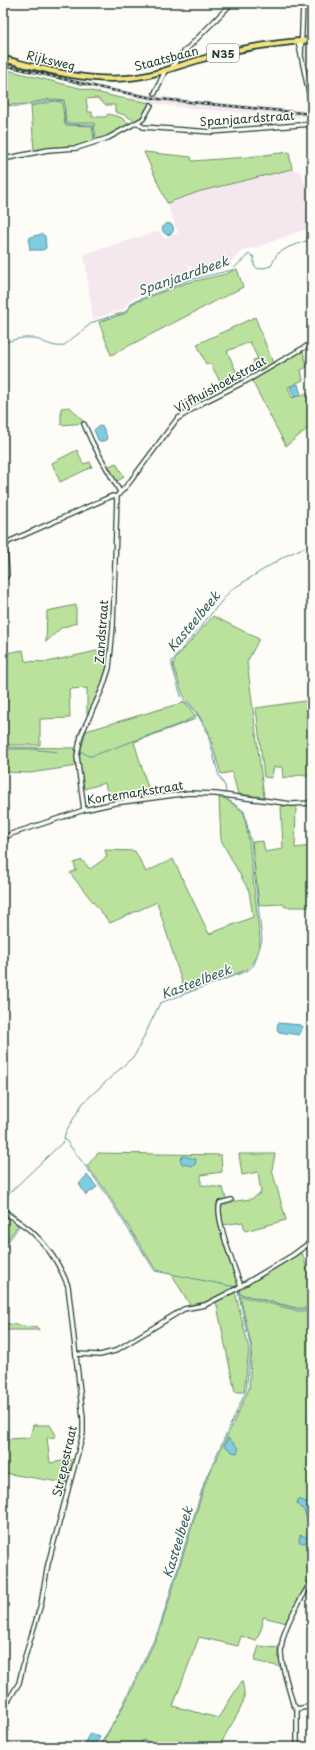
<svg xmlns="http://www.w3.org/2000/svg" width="315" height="1750" viewBox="0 0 315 1750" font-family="'Playpen Sans',sans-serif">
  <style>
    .built { fill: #f5e7ee }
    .green { fill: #bbe29d; stroke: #6d9068 }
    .water { fill: #7fcbdf; stroke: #59929b }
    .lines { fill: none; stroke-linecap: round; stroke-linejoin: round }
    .stream { stroke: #59929b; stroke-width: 1 }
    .minor-casing { stroke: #1f3d34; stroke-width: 6 }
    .major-casing { stroke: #1f3d34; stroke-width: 8 }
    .minor { stroke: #fdfcf7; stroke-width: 3.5 }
    .major { stroke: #f4e382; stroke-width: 4.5 }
    .rail-casing { stroke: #1f3d34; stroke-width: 2.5 }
    .rail { stroke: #fdfcf7; stroke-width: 1; stroke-dasharray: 3; stroke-linecap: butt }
    .labels { text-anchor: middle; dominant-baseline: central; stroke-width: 3; stroke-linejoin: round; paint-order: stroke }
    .shield { fill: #fdfcf7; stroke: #62766e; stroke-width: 1 }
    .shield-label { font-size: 11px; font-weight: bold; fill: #1f3d34 }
    .street-label { font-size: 12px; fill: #1f3d34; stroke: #fdfcf7 }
    .water-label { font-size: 13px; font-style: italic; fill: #37605f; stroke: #fdfcf7 }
  </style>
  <rect width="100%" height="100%" fill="#fdfcf7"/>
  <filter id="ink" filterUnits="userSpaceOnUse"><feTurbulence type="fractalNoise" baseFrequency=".025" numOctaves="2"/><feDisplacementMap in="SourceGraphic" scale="8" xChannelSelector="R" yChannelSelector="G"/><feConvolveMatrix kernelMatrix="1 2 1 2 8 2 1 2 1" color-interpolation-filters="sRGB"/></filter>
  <g filter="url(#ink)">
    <!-- built -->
    <path class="built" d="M128,92L192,100L309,111L312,118L199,109L155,104L137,100L127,96Z
      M292,169L297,170L301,173L308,189L312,206V227L254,248L245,249L231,261L195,269L188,265L191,276L131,299L124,309L93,319L84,254L159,231L165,238L178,233L167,203L201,191Z"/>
    <!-- green -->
    <path class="green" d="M3,69L116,97L150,103L144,116L135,121L125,115L115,112V105H106L97,98L86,99L88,112H92V117H106L108,114L120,117L131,124L112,135L96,140L94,123H66L64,100C44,95 25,110 3,103Z
      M55,101L62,102L65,125L92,126L94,141L70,148H52L34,151L31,106Z
      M144,152L191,157L192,161L248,157L289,152L292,169L201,191L167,203Z
      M237,269L243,287L111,355L99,322L126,313L133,303L186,283L226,274Z
      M255,317L273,363L257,373L253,360L258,359L250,342L227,351L241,382L225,390L210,363L206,364L197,344Z
      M303,351L307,367L301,370L303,380L288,387L292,398L307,393L310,398H312V425L286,446L252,381Z
      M70,407L85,423L61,425V408Z
      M77,450L83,464L90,462L92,467L60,482L52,463Z
      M116,463L124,477L116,482L107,467Z
      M76,605V623L61,628L46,642L47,611Z
      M213,616L259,639L247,662L264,797L238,794L232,772L221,774L208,730L198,714L183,695L173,665L176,658Z
      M110,648L104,681L90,714H87V688L69,689L70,718L40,719V745H3V663L7,662L6,653L23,650L25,661L47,662Z
      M312,700V740L310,742L312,777L300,775L283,778L282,767H274L271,778L264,777L256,708Z
      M185,702L196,717L193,720L134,742L150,794L109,800L105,783L84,789L79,757L86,731Z
      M3,747L75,748L77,766L30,773L3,772Z
      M219,798H224L237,807L244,813L249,842L260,940C259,950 254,963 246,970L185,992L157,902L110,923L70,873L76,870L74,863L82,860L90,869L107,857L105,850L135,851L146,872L173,859L209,934L253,917L249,891L221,840Z
      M281,806H296L295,848L311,846L312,907H285L283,904L259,905L252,842L263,841L265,852L283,849Z
      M98,1153L221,1155L222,1172L201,1175V1185L223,1188L226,1199L217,1202C213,1221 232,1265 239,1285L211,1301L190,1305L171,1273L156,1270L104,1188L87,1166Z
      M239,1154H275L272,1170L286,1220L245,1231L243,1222L223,1225L221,1207L222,1203L251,1199L261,1193L258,1172L242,1175Z
      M3,1212L18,1225L3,1246Z
      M302,1252L309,1277L312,1279V1308H297L240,1294L239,1290Z
      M235,1292L249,1349L244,1392H235L216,1301Z
      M240,1296L298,1311H312V1577L287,1623L263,1617L262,1627L256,1641L241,1636L238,1646L199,1637L173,1706L218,1718L242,1681C243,1686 245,1693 244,1698C242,1712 225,1731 220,1747H166L142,1740L141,1747H100L129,1696L160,1630L206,1481L249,1389L252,1348Z
      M3,1323L38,1328L39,1330H3Z
      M33,1425H50L56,1435L55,1437L47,1438L50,1463L74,1459L66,1483L3,1473V1439L30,1438Z
      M259,1646L278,1648V1657L282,1667L254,1661Z"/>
    <!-- water -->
    <path class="water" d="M162.5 229a5.5 5.5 0 1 1 11 0a5.5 5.5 0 1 1-11 0Z
      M42,234L45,236L46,248L43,250H30L29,242L30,237Z
      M298,384L301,395L294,397L290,387Z
      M99,426L103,427L107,437L106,440L99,442L94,430Z
      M278,1023L301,1025L303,1027L299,1035L279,1032L277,1029Z
      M183,1156L196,1159L195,1165L193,1166L182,1164L180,1159Z
      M87,1175L97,1187L86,1195L79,1184Z
      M228,1438L239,1448L237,1453L232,1452L224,1445Z
      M298,1499L312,1504L311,1536L305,1543L299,1542L300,1535L306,1537L307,1535L310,1520L307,1519L304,1510L297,1504Z
      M90,1733L100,1737L94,1747H82Z"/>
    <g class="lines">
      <!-- stream -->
      <path class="stream" d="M3,104C22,112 44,97 64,101L65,124L93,125L95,139
        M3,343C13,340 21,337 32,338C42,340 53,348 63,346L93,322L125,312L133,302L189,280L232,270L249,254L254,257V266L257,268L259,269L271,266L277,254L289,247L312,239
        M3,749H31L57,752
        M81,751L88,756H92L183,723L197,715
        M226,793L225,786L219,776L207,731L197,714L181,696L172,666V661L231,590L285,556L312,544
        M227,799L244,811L251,842L262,940L254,965L247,971L160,1003L135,1055L83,1103L66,1131L64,1138L102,1188L155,1271L236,1287
        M3,1199L65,1140
        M3,1206L22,1221
        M3,1247L11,1238L19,1226
        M238,1290L247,1333
        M239,1294L296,1309L312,1310
        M99,1747L119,1713L159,1629L205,1480L246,1391L251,1348L248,1335"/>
      <!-- minor casing -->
      <g class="minor-casing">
        <path id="minor" d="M298,41L312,108
          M301,57L303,3
          M171,69L178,58L232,3
          M155,93L165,71
          M138,123L143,127L212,132L312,124
          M3,159L48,150L77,148L108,138L143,119L151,105
          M84,424L92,442L120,492
          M3,580L7,575L5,548L8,542L112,496L116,497
          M84,810L77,756L81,735L103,687L109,668L113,627L117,496L129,483L177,419L204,402L248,380L312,343
          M3,839L11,834L84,810L115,803L189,793L216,794L292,804L312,803
          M231,1200L220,1203C214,1216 235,1270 241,1286
          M3,1210C11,1218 22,1223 31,1231C48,1246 60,1265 68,1286L83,1418V1434L48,1564L41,1604L25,1657L19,1683L3,1709
          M77,1354L100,1355L115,1351L184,1309L205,1305L236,1289L293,1255L312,1241
          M297,1709L293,1704C289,1688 282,1670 281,1653C281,1627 300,1602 312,1580
          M297,1709L312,1706
          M297,1747V1709"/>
      </g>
      <!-- major casing -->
      <g class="major-casing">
        <path id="major" d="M3,59C44,69 85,82 128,78C154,76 177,66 202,59C237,48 275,43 312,40"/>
      </g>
      <!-- minor -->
      <use href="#minor" class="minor"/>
      <!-- major -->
      <use href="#major" class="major"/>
      <!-- rail casing -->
      <g class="rail-casing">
        <path id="rail" d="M3,65L106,89L159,99L312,114"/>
      </g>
      <!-- rail -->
      <use href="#rail" class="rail"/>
    </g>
  </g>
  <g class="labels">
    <!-- shield labels -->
    <rect class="shield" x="207" y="44" width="32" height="18" rx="3"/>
    <g class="shield-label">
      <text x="223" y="53">N35</text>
    </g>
    <!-- street labels -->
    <g class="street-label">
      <text transform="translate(166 58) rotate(-15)">Staatsbaan</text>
      <text transform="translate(51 60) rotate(13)">Rijksweg</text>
      <text transform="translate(247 118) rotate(-4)">Spanjaardstraat</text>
      <text transform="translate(220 384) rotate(-29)">Vijfhuishoekstraat</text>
      <text transform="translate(101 632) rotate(-86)">Zandstraat</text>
      <text transform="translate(135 792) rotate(-9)">Kortemarkstraat</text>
      <text transform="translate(64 1461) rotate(-77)">Strepestraat</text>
    </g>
    <!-- water labels -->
    <g class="water-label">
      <text transform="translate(183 275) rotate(-19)">Spanjaardbeek</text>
      <text transform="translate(193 621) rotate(-50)">Kasteelbeek</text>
      <text transform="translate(196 981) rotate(-21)">Kasteelbeek</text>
      <text transform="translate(177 1542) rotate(-73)">Kasteelbeek</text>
    </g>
  </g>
  <!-- margin -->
  <rect width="315" height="1750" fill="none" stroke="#fdfcf7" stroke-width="16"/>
  <rect x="8" y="8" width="299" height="1734" fill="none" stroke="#1f3d34" stroke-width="1.5" filter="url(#ink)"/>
</svg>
